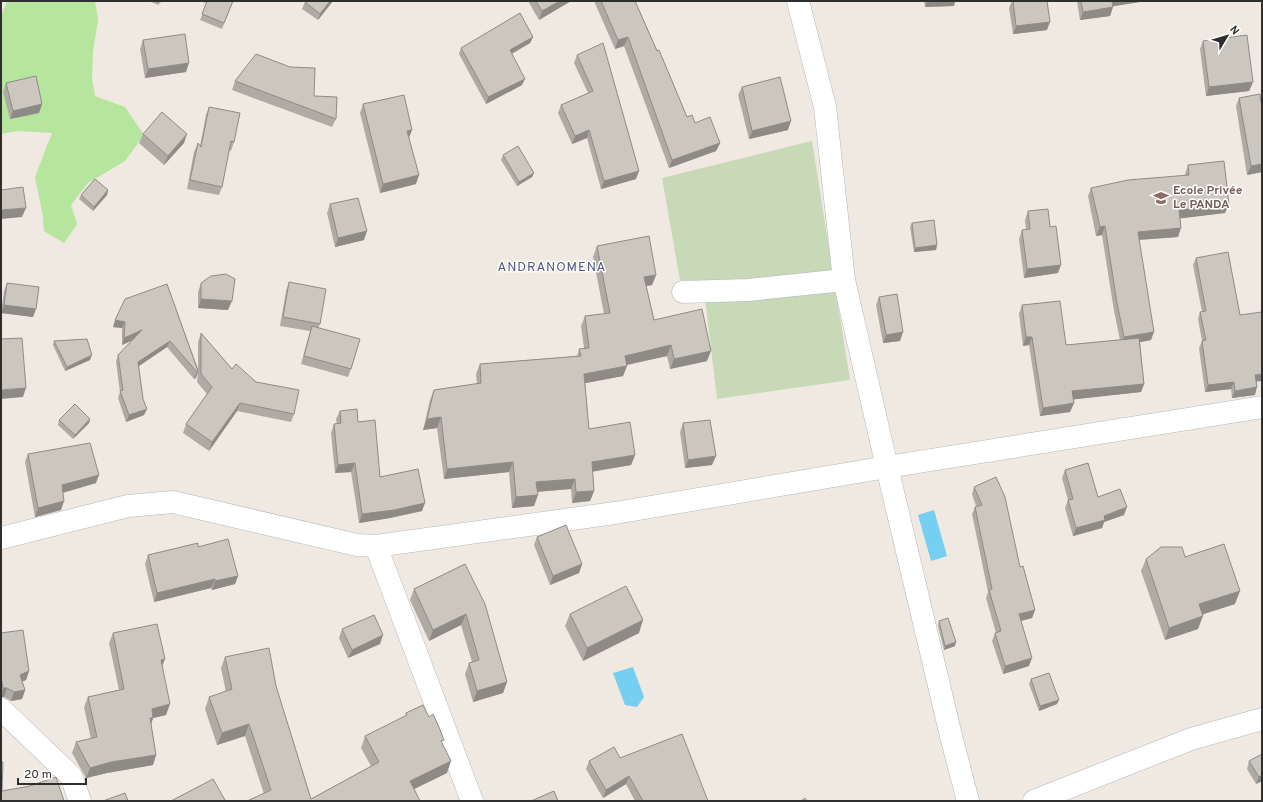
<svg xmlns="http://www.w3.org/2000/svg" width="1263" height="802" viewBox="0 0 1263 802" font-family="Overpass,sans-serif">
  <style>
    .green { fill: #b6e59e }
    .cemetery { fill: #c8d9b8 }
    .water { fill: #75cff0 }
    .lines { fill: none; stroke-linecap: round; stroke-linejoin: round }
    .street-casing { stroke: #b4b7c1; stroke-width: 23 }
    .street { stroke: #fff; stroke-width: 22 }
    .wall { fill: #afaba4 }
    .shaded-wall { fill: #8e8b86 }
    .building { fill: #cbc7bf; stroke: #8e8b86 }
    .labels { text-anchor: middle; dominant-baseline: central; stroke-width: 3; stroke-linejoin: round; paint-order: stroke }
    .education-label { font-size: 12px; font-weight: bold; fill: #785e54; stroke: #fff; text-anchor: start }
    .neighbourhood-label { font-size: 13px; letter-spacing: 1px; fill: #4d5680; stroke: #fff }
  </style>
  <rect width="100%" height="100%" fill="#efe9e1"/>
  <!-- green -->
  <path class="green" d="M7,1H95L98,19L93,52L92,77L95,96L125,107L144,135L125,161L88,183L71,205L77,224L64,243L44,231L43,217L35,177L52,133L17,131L1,134V16Z"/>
  <!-- cemetery -->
  <path class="cemetery" d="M812,141L850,380L717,399L703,281L680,280L662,178Z"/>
  <!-- water -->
  <path class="water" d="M934,510L947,556L931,561L918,515Z
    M633,667L644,697L637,707L625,705L613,673Z"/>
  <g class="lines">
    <!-- street casing -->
    <g class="street-casing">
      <path id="street" d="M798,1L825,107L844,280L887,467L952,740L968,801
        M683,292L748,290L844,280
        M1,538L128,506L173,502L357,545L376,546L615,513L887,467L1262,407
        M376,546L472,801
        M1,709L71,776L80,801
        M1034,801L1191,739L1262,719"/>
    </g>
    <!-- street -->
    <use href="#street" class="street"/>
  </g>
  <!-- wall -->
  <path class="wall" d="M149,1H162L158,5Z
    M198,1H233L222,29L200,20L207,3Z
    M333,1L318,20L302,9L305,2Z
    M528,1H571L539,20Z
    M594,1H635L687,117L720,143L716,151L669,168L624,46L615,49Z
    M924,1H955L954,6L925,7Z
    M1012,1H1047V30L1013,34L1009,8Z
    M1077,1H1146L1113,6L1110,16L1080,20Z
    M533,37L530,43L512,54L522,85L486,104L459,54L461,48Z
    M143,40L186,72L145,78L140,49Z
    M1203,41L1253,82L1249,91L1206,96L1200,49Z
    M577,55L636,179L601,189L587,138L572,144L558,113L561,105L588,93L574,63Z
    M235,81L314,96L336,119L332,127L232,90Z
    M6,83L42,104L39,113L10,119L3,92Z
    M742,87L788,130L749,139L738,95Z
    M1239,98L1262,172L1247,175L1236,106Z
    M363,104L412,130L409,138L416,184L380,193L360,113Z
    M209,107L234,142L231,151L229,150L222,187L219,195L187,189L194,152L198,143L200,146L206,115Z
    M143,134L184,143L164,165L139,143Z
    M503,155L534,173L532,177L517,186L501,160Z
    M1188,165L1225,213L1180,218L1178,237L1139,240L1151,340L1140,342L1144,384L1141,392L1073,399L1074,403L1070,412L1040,416L1029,345L1023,346L1019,314L1022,305L1066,345L1120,340L1114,311L1102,235L1096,236L1088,196L1091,188L1185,175V174Z
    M108,190L107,195L93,211L79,199L81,195Z
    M330,204L364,240L335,247L327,213Z
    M1028,211L1050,227L1058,273L1024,278L1019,239L1022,230H1026L1025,220Z
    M912,223L937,245L936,250L914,252L910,227Z
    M597,246L656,275L652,285L646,286L654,320L707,361L670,369L667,356L627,365L623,376L585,383L589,429L635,455L631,465L592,472L594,491L590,501L572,503L571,489L537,492L534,506L512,508L509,472L444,479L437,428L423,430L430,400L434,390L477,384L476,374L480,364L577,356L579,349L584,348L581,326L585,316L604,314L593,257Z
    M1196,258L1240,315L1256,382L1255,395L1232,398L1231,389L1205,392L1199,348L1202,341L1198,319L1200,312H1202L1193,265Z
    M289,282L320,324L318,328L351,369L348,377L301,364L310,331L280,326L286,291Z
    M7,283L33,317L1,313L4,291Z
    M201,283L228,310L198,308V292Z
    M167,284L198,369V342L201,333L232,369L256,382L294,414L291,422L237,411L209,451L183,433L186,424L207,394L197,382L198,373L196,378L194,379L167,347L139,366L144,415L126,422L118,398L120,392L116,362L118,355L133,340L122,345V328L113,327Z
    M879,297L900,341L883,343L876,305Z
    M54,341L90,360L65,371L53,345Z
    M340,411L358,422L380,477L422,511L390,518L359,523L351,472L335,473L331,433L334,424H337L336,419Z
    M90,419L89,423L73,439L58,425L59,420Z
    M683,423L712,465L685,468L680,432Z
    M28,454L96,483L63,493L61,510L35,517L25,462Z
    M1065,470L1098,497L1124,515L1104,522L1102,528L1073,536L1065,508L1068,500L1062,478Z
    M974,487L1020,567L1035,610L1032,618L1021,621L1029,666L1003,674L992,641L995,633H996L986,598L988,592L972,514L975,507L976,506L972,494Z
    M537,537L582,564L579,573L550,585L534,545Z
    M198,547L238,576L235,584L212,590L211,588L154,602L145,564L148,555Z
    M1185,557L1235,604L1202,614L1198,629L1165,640L1141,571L1146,559Z
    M465,564L507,682L503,693L473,702L465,674L469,663L472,662L461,625L429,641L410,600L414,589Z
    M570,614L639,633L583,661L565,626Z
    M939,621L955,646L944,650L938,626Z
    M342,629L380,644L348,658L339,638Z
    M1,633L29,671L26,680L22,681L25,690L22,699L11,701L4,697H1Z
    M113,633L162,667L166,715L153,718L151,723L156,755L153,765L107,773L86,778L72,753L76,742L91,739L84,707L88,697L119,690L109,643Z
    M225,657L276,686L311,799L371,766L361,748L365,736L405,717L406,713L442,744L447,773L414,789L420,801H247L264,794L245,736L217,745L205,709L209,697L226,692L221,668Z
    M1031,679L1057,704L1039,711L1029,684Z
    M620,758L708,801H635L626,784L603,798L586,769L589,761Z
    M1249,761L1262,781L1256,784L1247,769Z"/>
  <!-- shaded-wall -->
  <path class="shaded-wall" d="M330,1H333L318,20L320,14Z
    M560,1H571L539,20L542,11Z
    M927,1H955L954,6L925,7Z
    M1111,1H1146L1109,7Z
    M1113,7L1110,16L1080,20L1083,12Z
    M1050,22L1047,30L1013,34L1016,26Z
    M533,37L530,43L507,56L510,50Z
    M628,37L624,46L615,49L618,40Z
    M189,63L186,72L145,78L148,69Z
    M525,79L522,85L486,104L488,97Z
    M1253,82L1249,91L1206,96L1209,87Z
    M42,104L39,113L10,119L13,111Z
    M791,121L788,130L749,139L752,131Z
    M412,130L408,139L407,131Z
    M589,130L587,138L572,144L575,136Z
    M187,134L184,143L164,165L168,156Z
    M720,143L716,151L669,168L672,160Z
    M1262,164V172L1247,175L1251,166Z
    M639,171L636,179L601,189L604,181Z
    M534,173L532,177L517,186L519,182Z
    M419,175L416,184L380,193L383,184Z
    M108,190L107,195L93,211L94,207Z
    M1229,205L1225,213L1176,219L1179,210Z
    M26,208L22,217L1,219V210Z
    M1105,226L1102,235L1096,236L1100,227Z
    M1181,228L1178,237L1135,240L1138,232Z
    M367,231L364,240L335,247L338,238Z
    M937,245L936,250L914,252L915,248Z
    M1061,265L1058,273L1024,278L1027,269Z
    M656,275L652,285L640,287L644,277Z
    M201,299L232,301L228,310L198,308Z
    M4,305L36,309L33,317L1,313Z
    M115,320L125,322L122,328L113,327Z
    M142,330L140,337L122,345L124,338Z
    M903,332L900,341L883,343L886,335Z
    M1154,332L1151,340L1121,346L1124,337Z
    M1026,337H1032L1029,345L1023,346Z
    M170,341L167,347L136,368L138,362Z
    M671,345L667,356L621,366L625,356Z
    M711,351L707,361L670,369L674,359Z
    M92,355L90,360L65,371L67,367Z
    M627,366L623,376L581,384L584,374Z
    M198,371L196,378L194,379L197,372Z
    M1262,374V381L1253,382L1255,375Z
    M1234,382L1231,389L1205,392L1208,385Z
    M1144,384L1141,392L1069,400L1072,391Z
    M1257,387L1255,395L1232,398L1235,391Z
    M26,388L23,397L1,399V390Z
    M240,403L237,411L209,451L212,442Z
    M1074,403L1070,412L1040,416L1043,408Z
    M147,409L144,415L126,422L129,415Z
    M441,417L437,428L423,430L427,419Z
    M90,419L89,423L73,439L75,435Z
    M635,455L631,465L588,472L592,462Z
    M716,456L712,465L685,468L688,460Z
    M513,462L509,472L444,479L447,469Z
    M355,463L351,472L335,473L338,465Z
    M99,475L96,483L58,494L62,485Z
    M575,479L571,489L533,492L536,482Z
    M594,491L590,501L572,503L576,492Z
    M538,495L534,506L512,508L516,497Z
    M64,501L61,510L35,517L38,508Z
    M425,503L422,511L390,518L359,523L362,514Z
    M1127,507L1124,515L1104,522L1102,528L1073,536L1076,528L1104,516Z
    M582,564L579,573L550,585L553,576Z
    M238,576L235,584L212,590L215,581Z
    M215,579L211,588L154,602L157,593Z
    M1240,591L1235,604L1195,617L1199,604Z
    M1035,610L1032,618L1016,622L1019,614Z
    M466,614L461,625L429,641L433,630Z
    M1203,616L1198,629L1165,640L1169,628Z
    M643,620L639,633L583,661L587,648Z
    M383,635L380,644L348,658L352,650Z
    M956,642L955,646L944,650L945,646Z
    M1032,658L1029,666L1003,674L1005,666Z
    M165,659L161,669V660Z
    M29,671L26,680L17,684L20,675Z
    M507,682L503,693L473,702L477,691Z
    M3,688H7L4,697H1V694Z
    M25,690L22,699L11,701L14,692Z
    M1059,700L1057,704L1039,711L1040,706Z
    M170,704L166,715L153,718L150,728L152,709Z
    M249,724L245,736L217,745L222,733Z
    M156,755L153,765L107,773L86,778L90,768L111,762Z
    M451,761L447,773L406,793L410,781Z
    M1262,775V781L1256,784L1259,777Z
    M629,776L626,784L603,798L606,790Z"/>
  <!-- building -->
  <path class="building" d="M207,1H233L224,23L202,14Z
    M306,1H330L320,14L305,2Z
    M536,1H560L542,11Z
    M601,1H635L657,51L659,50L687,117L692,115L695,123L710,117L720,143L672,160L628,37L618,40Z
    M1013,1H1047L1050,22L1016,26Z
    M1081,1H1112L1113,7L1083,12Z
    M520,13L533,37L510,50L525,79L488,97L461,48Z
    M185,34L189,63L148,69L143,40Z
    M1247,35L1253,82L1209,87L1203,41Z
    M603,43L639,171L604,181L589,130L575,136L561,105L593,91L577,55Z
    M256,54L290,67L315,68L314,96L337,97L336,119L235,81Z
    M36,76L42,104L13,111L6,83Z
    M780,77L791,121L752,131L742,87Z
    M1260,94L1261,103H1262V164L1251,166L1239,98Z
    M404,95L412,130L407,131L419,175L383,184L363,104Z
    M209,107L240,113L234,142L231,141L222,187L190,180L198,143L201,147Z
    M162,112L187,134L168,156L143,134Z
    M518,146L534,173L519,182L503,155Z
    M1224,161L1229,205L1179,210L1181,228L1138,232L1154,332L1124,337L1117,303L1105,226L1100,227L1091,188L1128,180L1189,175L1188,165Z
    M95,179L108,190L94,207L81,195Z
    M23,187L26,208L1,210V190Z
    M358,198L367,231L338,238L330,204Z
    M1048,209L1050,227L1056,226L1061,265L1027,269L1022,230L1030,229L1028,211Z
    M934,220L937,245L915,248L912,223Z
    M649,236L656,275L644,277L654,320L702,309L711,351L674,359L671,345L625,356L627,366L584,374L589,429L630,422L635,455L592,462L594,491L576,492L575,479L536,482L538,495L516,497L513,462L447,469L441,417L427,419L434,390L481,383L480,364L581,356L579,349L589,348L585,316L610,313L597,246Z
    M1228,252L1240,315L1262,312V374L1255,375L1257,387L1235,391L1234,382L1208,385L1202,341L1206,340L1200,312L1206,311L1196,258Z
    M226,274L235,279L232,301L201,299V283L211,276Z
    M289,282L326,289L320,324L283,317Z
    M7,283L39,287L36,309L4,305Z
    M167,284L198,371L197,372L170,341L138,362L143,399L147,409L129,415L120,391L123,390L118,355L142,330L124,338L125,322L115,320L125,299Z
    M897,294L903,332L886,335L879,297Z
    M1060,301L1066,345L1139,338L1144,384L1072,391L1074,403L1043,408L1032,337H1026L1022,305Z
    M312,326L360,339L351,369L304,356Z
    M201,333L232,369L236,364L256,382L299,390L294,414L240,403L212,442L186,424L212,387L201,374Z
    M22,338L26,388L1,390V339Z
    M87,339L92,355L67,367L54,341Z
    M75,404L90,419L75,435L59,420Z
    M357,409L358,422L375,420L380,477L418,469L425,503L394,510L362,514L355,463L338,465L334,424L341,423L340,411Z
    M710,420L716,456L688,460L683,423Z
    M90,443L99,475L62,485L64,501L38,508L28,454Z
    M1088,463L1098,497L1120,489L1127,507L1104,516L1105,520L1076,528L1068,500L1073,499L1065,470Z
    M996,477L1005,497L1020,567L1023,566L1035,610L1019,614L1032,658L1005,666L995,633L1001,631L989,590L992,589L975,507L982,505L974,487Z
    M566,525L582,564L553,576L537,537Z
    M228,539L238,576L215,581V579L157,593L148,555L198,543V547Z
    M1224,544L1240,591L1199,604L1203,616L1169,628L1146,559L1161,547H1182L1185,557Z
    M465,564L485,604L507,682L477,691L469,663L479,660L466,614L433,630L414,589Z
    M626,586L643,620L587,648L570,614Z
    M374,615L383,635L352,650L342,629Z
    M948,618L956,642L945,646L939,621Z
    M157,624L165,659L161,660L170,704L152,709L153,718H150L156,755L111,762L90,768L76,742L97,737L88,697L124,689L113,633Z
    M23,630L29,671L20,675L25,690L14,692L7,688H3L1,677V633Z
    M269,648L276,686L311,799L379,762L365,736L407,715L406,713L423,705L429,717L433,714L439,727L444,740L441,741L451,761L410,781L420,801H247L271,790L249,724L222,733L209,697L232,689L225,657Z
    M1049,673L1059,700L1040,706L1031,679Z
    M682,734L708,801H643L629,776L606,790L589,761L614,747L620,758Z
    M1262,754V775L1259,777L1249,761Z
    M1,762H3L2,791L30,786L56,777L64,801H1Z
    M213,779L225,800L223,801H171Z
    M554,791L558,801H531Z
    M125,793L128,801H103Z
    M805,798L807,801H801Z"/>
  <!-- icons -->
  <defs>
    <g id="school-bare" transform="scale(1.2)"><path d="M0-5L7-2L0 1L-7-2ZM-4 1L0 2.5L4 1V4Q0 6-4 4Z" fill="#8d6e63" stroke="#fff" stroke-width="2.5" paint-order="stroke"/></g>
  </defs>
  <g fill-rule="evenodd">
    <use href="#school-bare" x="1161" y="198"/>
  </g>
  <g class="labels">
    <!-- education labels -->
    <g class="education-label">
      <text x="1173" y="191">Ecole Privée<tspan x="1173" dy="14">Le PANDA</tspan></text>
    </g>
    <!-- neighbourhood labels -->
    <g class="neighbourhood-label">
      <text x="552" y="268">ANDRANOMENA</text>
    </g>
  </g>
  <!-- border -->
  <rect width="1263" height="802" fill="none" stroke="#2e2e2e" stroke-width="4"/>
  <!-- north arrow -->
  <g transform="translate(1227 36) rotate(52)" stroke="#ffffff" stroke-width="3" paint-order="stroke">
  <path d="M0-3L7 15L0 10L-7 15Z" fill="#2e2e2e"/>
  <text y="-6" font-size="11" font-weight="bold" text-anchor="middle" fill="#2e2e2e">N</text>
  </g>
  <!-- scale -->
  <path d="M18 778v6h68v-6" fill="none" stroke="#2e2e2e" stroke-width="2"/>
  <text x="24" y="778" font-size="12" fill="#2e2e2e" stroke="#ffffff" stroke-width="3" paint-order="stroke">20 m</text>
</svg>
